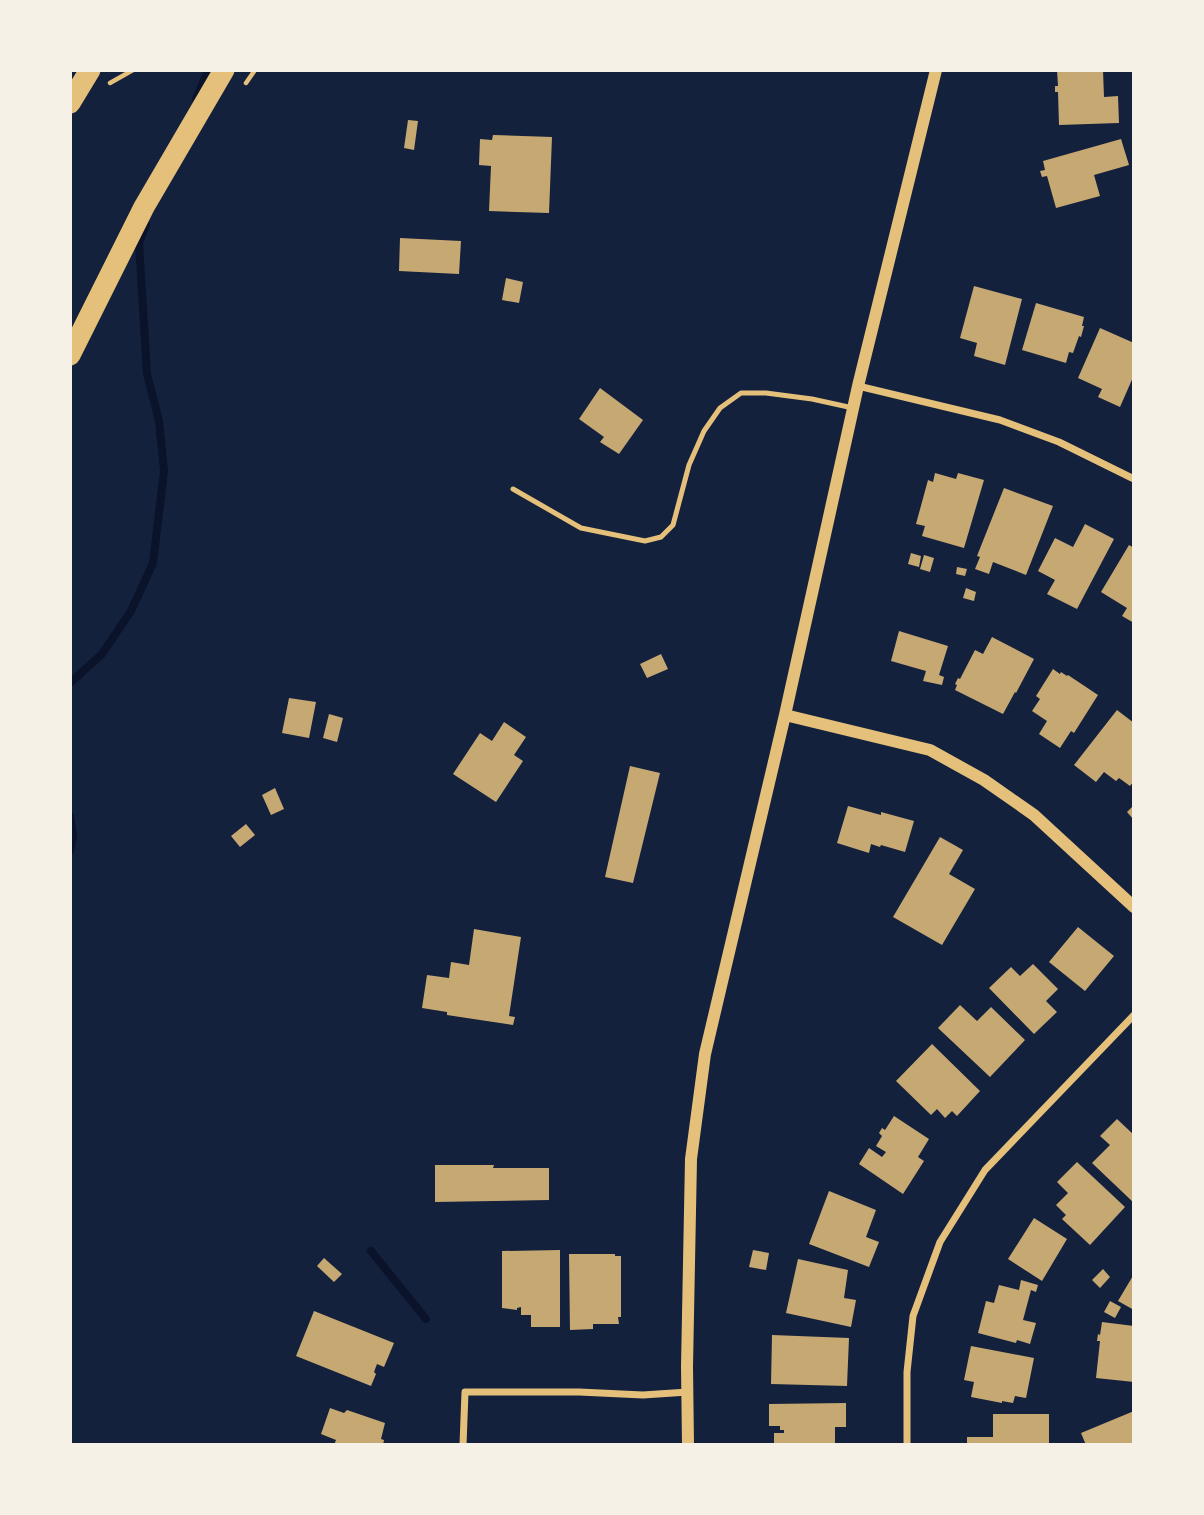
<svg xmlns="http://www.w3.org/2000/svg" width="1204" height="1515" viewBox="0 0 1204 1515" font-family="'Asap Condensed',sans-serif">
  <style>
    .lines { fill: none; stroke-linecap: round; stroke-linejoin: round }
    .stream { stroke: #0b132b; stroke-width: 8 }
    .building { fill: #c6a872 }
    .path { stroke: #e5c07b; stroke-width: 4.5 }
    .service { stroke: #e5c07b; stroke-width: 5 }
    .minor { stroke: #e5c07b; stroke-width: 7 }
    .tertiary { stroke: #e5c07b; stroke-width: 12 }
    .motorway { stroke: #e5c07b; stroke-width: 21 }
  </style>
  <rect width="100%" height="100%" fill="#14213d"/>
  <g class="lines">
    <!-- stream -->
    <path class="stream" d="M196,99L208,70
      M70,683L102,654L131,611L153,563L164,471L159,421L147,374L139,243L146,225
      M70,816L73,836L70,851
      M371,1251L426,1319"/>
  </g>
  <!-- building -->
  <path class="building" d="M1057,70H1103L1104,97L1118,96L1119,123L1059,125L1058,92H1055V86H1058Z
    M408,120L418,121L414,150L404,148Z
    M493,135L552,137L549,213L489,211L491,166L479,165L480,139L492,140Z
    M1121,139L1129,165L1094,175L1100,196L1056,208L1047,176L1042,177L1040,171L1045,170L1043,161Z
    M400,238L461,241L459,274L399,271Z
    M506,278L523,282L519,303L502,300Z
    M974,286L1022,299L1005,365L974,356L977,343L960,338Z
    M1036,303L1084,317L1082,326H1084L1081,337L1079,336L1073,353L1069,352L1066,363L1022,350Z
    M1100,328L1134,343V375L1120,407L1098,397L1102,389L1078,378Z
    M600,388L643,420L619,454L600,442L604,437L579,419Z
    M935,473L956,479L958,473L984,480L964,548L922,536L925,526L916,524L928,480L933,482Z
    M1004,488L1053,506L1026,575L993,562L989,574L975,569L980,557L977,556Z
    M1085,524L1114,539L1077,609L1047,594L1055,580L1038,571L1055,538L1073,547Z
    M1129,545L1134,548V623L1122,616L1127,608L1101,592Z
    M911,553L921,556L919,567L908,564Z
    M924,555L934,558L930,572L920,569Z
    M957,567L967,569L965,576L956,574Z
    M966,588L976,592L974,601L963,598Z
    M899,631L948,646L939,675L944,677L942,685L923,681L926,671L891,661Z
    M992,637L1034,659L1016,693L1015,692L1003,714L955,690L957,685L955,684L958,678L960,679L975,650L983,654Z
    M661,654L668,669L647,678L640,664Z
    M1053,669L1060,674L1061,672L1067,676L1068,675L1098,695L1074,733L1071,731L1060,748L1039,734L1047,721L1032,711L1040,699L1036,696Z
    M289,698L316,702L309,738L282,733Z
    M1117,710L1134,723V781L1130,786L1119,778L1116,781L1104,772L1096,782L1074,765Z
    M329,714L343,718L337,742L323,738Z
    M504,722L526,737L514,755L523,761L496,802L453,774L480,733L492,741Z
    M630,766L660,773L633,883L605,877Z
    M275,788L284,809L271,815L262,795Z
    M1134,805V820L1127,812Z
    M848,806L881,815V812L914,821L905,852L881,845L880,847L871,844L869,853L837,843Z
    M246,824L255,835L240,847L231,836Z
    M940,837L963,850L949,874L975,889L942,945L893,917Z
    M1078,927L1114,956L1085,991L1049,962Z
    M474,929L521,937L509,1016L515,1017L513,1025L447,1015V1012L422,1008L427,975L449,978L451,962L469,965Z
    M1033,964L1058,989L1046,1001L1057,1012L1034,1034L989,988L1011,967L1020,976Z
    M960,1005L977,1021L991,1007L1025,1040L990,1077L938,1028Z
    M932,1044L980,1091L957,1116L952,1111L945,1118L937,1109L931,1115L896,1081Z
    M894,1116L929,1139L918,1157L924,1161L903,1194L859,1164L869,1148L882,1157L886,1152L876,1146L882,1136L879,1133L882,1128L885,1130Z
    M1117,1119L1134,1135V1203L1092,1163L1110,1145L1100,1136Z
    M1077,1162L1125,1207L1090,1245L1062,1219L1066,1215L1056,1205L1068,1193L1057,1182Z
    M435,1165H494L493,1168H549V1200L435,1202Z
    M829,1191L876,1210L866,1237L879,1242L869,1267L809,1244Z
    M1034,1218L1067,1239L1042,1281L1008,1259Z
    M560,1250V1327H531V1315H521V1307L517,1308V1310L502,1308V1251Z
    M753,1250L769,1253L766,1270L749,1267Z
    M569,1254H615V1256H621V1317H618L619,1324H593V1329L570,1330Z
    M324,1258L342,1274L334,1282L317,1266Z
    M798,1259L848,1270L844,1298L856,1300L851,1327L786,1313Z
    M1103,1269L1110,1277L1100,1288L1092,1280Z
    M1134,1274V1310L1118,1301Z
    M1021,1280L1038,1285L1036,1292L1031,1290L1023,1320L1036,1323L1030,1344L1017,1340L1016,1343L978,1333L986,1301L994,1303L999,1285L1019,1290Z
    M1110,1301L1121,1307L1115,1318L1104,1312Z
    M314,1311L394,1343L384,1367L377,1364L374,1372L376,1374L371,1386L296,1356Z
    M1102,1322L1134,1326V1382L1096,1378L1100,1341H1097L1098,1334L1100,1335Z
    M772,1335L849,1338L847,1386L771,1384Z
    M971,1346L1034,1358L1026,1398L1015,1396L1013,1403L1002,1401V1403L971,1397L974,1382L964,1380Z
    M846,1403V1427H835V1445H774V1433H784V1430H780V1426H769V1404Z
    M330,1408L344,1413L347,1410L385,1423L381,1439L384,1440L383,1445H334L336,1440L321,1434Z
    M1134,1411V1445H1086L1081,1433Z
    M993,1414H1049V1445H967V1437H993Z"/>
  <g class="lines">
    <!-- path -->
    <path class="path" d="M110,83L133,70
      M246,83L255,70"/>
    <!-- service -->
    <path class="service" d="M513,489L581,528L645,541L661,537L673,525L689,465L704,431L720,408L741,393H766L812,399L853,408"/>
    <!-- minor -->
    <path class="minor" d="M858,386L1000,420L1059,442L1134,479
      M463,1445L465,1392H579L643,1395L688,1392
      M907,1445V1372L913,1316L940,1242L985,1170L1134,1015"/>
    <!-- tertiary -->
    <path class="tertiary" d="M785,715L930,750L984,780L1034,815L1134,907
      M688,1445L687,1367L691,1159L705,1054L785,715L858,386L936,70"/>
    <!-- motorway -->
    <path class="motorway" d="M70,103L90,70
      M70,355L144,207L224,70"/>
  </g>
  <!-- border -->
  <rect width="1204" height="1515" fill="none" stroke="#f6f1e7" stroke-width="144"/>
</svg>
